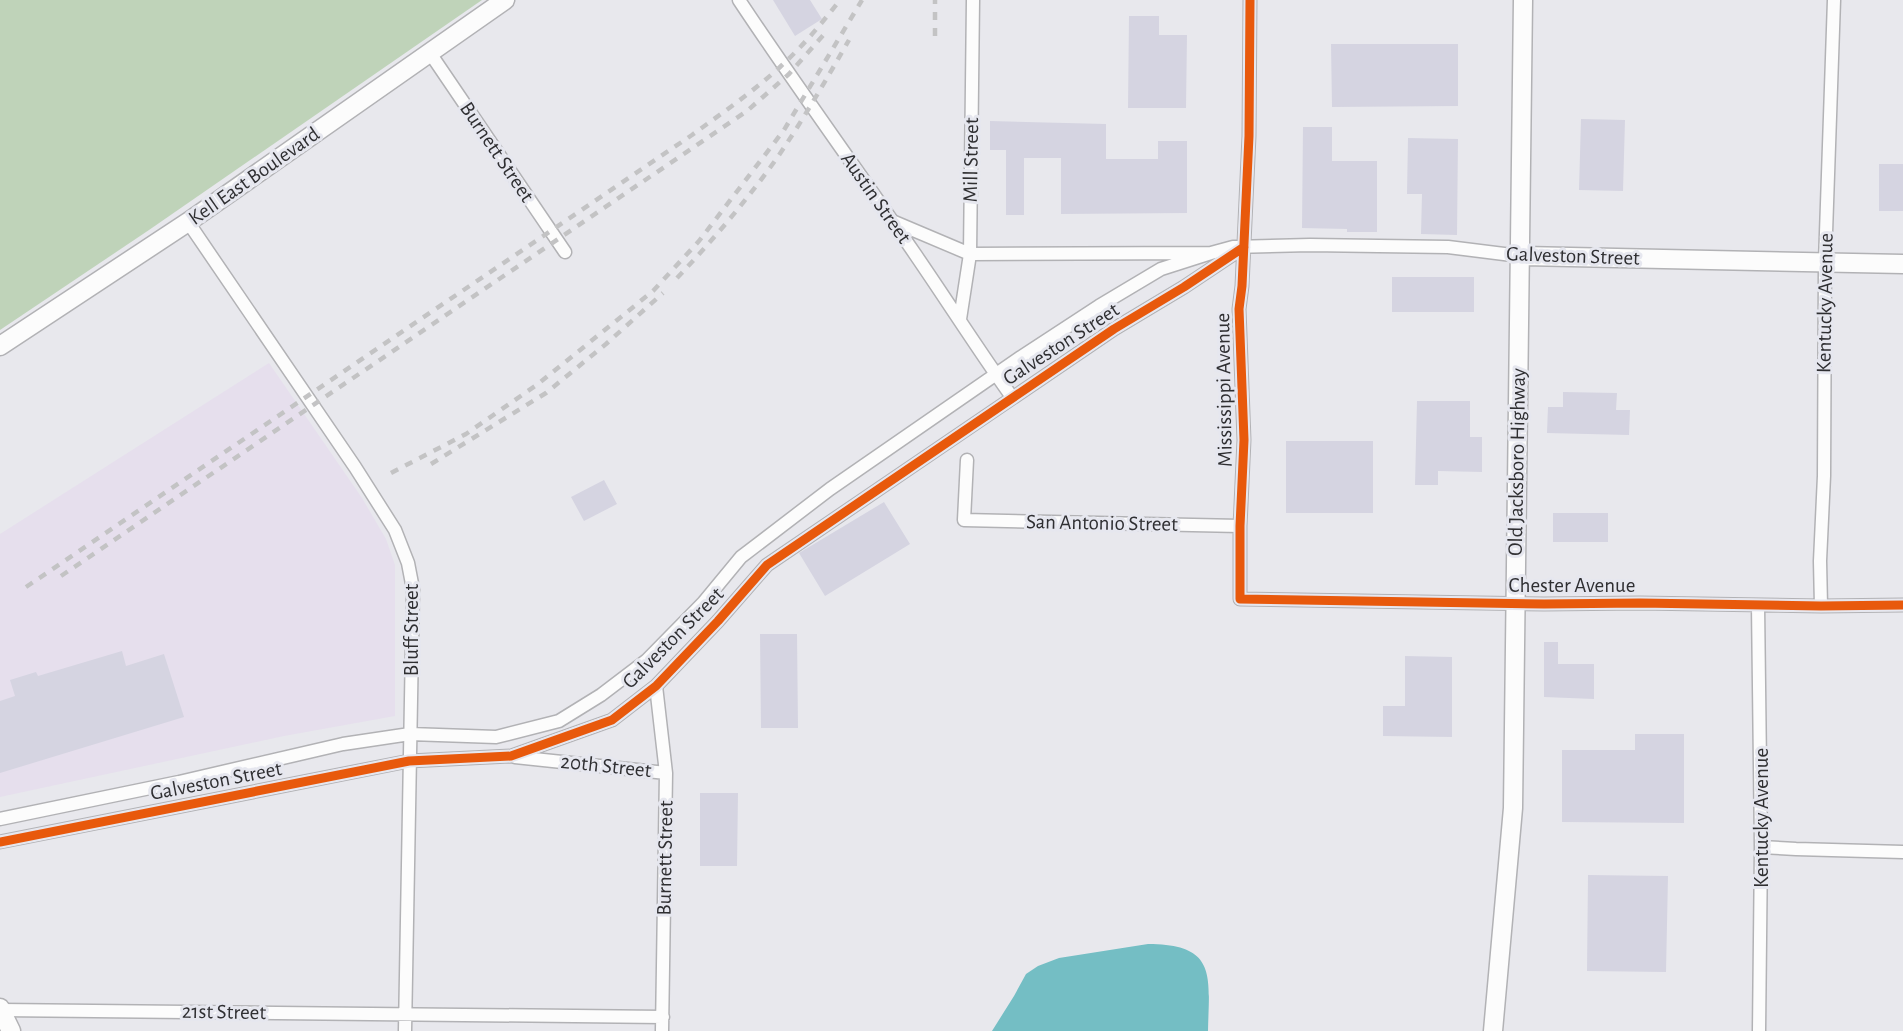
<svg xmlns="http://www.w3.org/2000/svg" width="1903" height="1031" viewBox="0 0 1903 1031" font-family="'Alegreya Sans',sans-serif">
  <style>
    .industrial { fill: #e6dfed }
    .green { fill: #bfd3b9 }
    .water { fill: #74bec4 }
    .building { fill: #d5d4e1 }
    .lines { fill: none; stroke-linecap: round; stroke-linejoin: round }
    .street-casing { stroke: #b2b2b5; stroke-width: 15 }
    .secondary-casing { stroke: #b2b2b5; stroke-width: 21 }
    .street { stroke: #fcfcfc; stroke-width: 12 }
    .secondary { stroke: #fcfcfc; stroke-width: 18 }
    .rail { stroke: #c3c3c4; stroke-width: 4.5; stroke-dasharray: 8 8; stroke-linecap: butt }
    .cycleway-casing { stroke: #e6e7ef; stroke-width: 13 }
    .cycleway { stroke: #e8590c; stroke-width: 9 }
    .labels { text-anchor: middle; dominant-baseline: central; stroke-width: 6; stroke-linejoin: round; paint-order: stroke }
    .street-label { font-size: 21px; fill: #2f2f32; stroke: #e6e7ef }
  </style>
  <rect width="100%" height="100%" fill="#e8e8ed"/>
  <!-- industrial -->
  <path class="industrial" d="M269,363L362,498L386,539L395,565V716L284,736L0,797V534Z"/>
  <!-- green -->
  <path class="green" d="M0,0H482L149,230L0,330Z"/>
  <!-- water -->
  <path class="water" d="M1148,944C1218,944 1209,977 1208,1031H992L1014,996L1026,974L1038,966L1059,958Z"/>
  <!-- building -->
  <path class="building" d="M773,0H810L822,19L795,36Z
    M1129,16H1159V35H1187L1186,108H1128Z
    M1331,44H1458V106L1332,107Z
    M1581,119L1625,120L1623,191L1579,190Z
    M990,121L1106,124V159H1158V141H1187V213L1061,214V158H1024V215H1006V150H990Z
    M1303,127H1332V161H1377V232H1347V229L1302,228Z
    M1408,138L1458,139L1457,235L1421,234L1422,194H1407Z
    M1879,164H1903V211H1879Z
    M1392,277H1474V312H1392Z
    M1563,392L1617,393L1616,410H1630L1629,435L1547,433L1548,407H1563Z
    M1417,401H1470V437H1482V472L1438,471V485H1415Z
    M1286,441H1373V513H1286Z
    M604,480L617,504L584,521L571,497Z
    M884,502L910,544L825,596L799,553Z
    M1553,513H1608V542H1553Z
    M760,634H797L798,728H761Z
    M1544,642H1558V664H1594V699L1544,697Z
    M122,651L126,666L164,654L184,717L0,773V701L15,696L10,680L36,672L38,676Z
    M1405,656L1452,657V737L1383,736V706H1405Z
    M1635,734H1684V823L1562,822V750H1635Z
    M700,793H738L737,866H700Z
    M1588,875L1668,876L1666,972L1587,971Z"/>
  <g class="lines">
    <!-- street casing -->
    <g class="street-casing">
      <path id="street" d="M739,0C796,86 857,169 915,254C948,302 979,351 1012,397
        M1250,0L1249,136L1242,286L1239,309L1244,440L1240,526V599L1544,604L1640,603L1821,606L1903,605
        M430,53L565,252
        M892,221L970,254L1211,253L1233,247L1310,245L1448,247L1520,256
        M188,222L355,467L395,530L408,563L413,589L405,1031
        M960,319L970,254L973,0
        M967,460L964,520L1240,526
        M1758,605L1761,847L1759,1031
        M1821,606L1820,561L1824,476L1825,262L1834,0
        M656,686L666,773L662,1031
        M515,757L666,773
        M0,819L179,782L343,744L410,734L496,737L559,721L601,695L647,660L703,603L741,557L830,489L1021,357L1099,306L1161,269L1211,253
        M0,842L409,761L511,756L612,720L656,686L718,621L767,565L1114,329L1184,287L1244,247
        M1761,847L1796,849L1903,852
        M1,1010L663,1017"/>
    </g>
    <!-- secondary casing -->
    <g class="secondary-casing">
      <path id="secondary" d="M1520,256L1903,264
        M0,346L188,222L505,0
        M0,1008L11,1031
        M1493,1031L1513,808L1523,0"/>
    </g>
    <!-- street -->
    <use href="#street" class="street"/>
    <!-- secondary -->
    <use href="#secondary" class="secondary"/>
    <!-- rail -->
    <path class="rail" d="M935,36V0
      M677,278C713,240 747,200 777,158C803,120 826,80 849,40
      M431,464L546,393L606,344L663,293
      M391,473L466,434L538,384L653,291L699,241L784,130L862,0
      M61,576L747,111L789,74L827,31
      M26,587L692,135C722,113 753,92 781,66C803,46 822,23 840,0"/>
    <!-- cycleway casing -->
    <g class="cycleway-casing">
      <path id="cycleway" d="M1250,0L1249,136L1242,286L1239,309L1244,440L1240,526V599L1544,604L1640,603L1821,606L1903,605
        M0,842L409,761L511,756L612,720L656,686L718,621L767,565L1114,329L1184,287L1244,247"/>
    </g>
    <!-- cycleway -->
    <use href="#cycleway" class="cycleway"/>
  </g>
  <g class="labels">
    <!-- street labels -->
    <g class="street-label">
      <text transform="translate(497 152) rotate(56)">Burnett Street</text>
      <text transform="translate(971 160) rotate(-89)">Mill Street</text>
      <text transform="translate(254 176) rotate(-35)">Kell East Boulevard</text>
      <text transform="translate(876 198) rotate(55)">Austin Street</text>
      <text transform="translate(1573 256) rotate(2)">Galveston Street</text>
      <text transform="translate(1825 303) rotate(-89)">Kentucky Avenue</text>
      <text transform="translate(1061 344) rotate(-33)">Galveston Street</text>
      <text transform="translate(1224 390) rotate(-91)">Mississippi Avenue</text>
      <text transform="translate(1517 462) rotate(-89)">Old Jacksboro Highway</text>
      <text transform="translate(1102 523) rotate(1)">San Antonio Street</text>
      <text x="1572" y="585">Chester Avenue</text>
      <text transform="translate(411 630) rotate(-90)">Bluff Street</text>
      <text transform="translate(673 638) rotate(-45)">Galveston Street</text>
      <text transform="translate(606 766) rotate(6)">20th Street</text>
      <text transform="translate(216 781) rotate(-11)">Galveston Street</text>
      <text transform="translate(1761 818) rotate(-90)">Kentucky Avenue</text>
      <text transform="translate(665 858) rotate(-89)">Burnett Street</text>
      <text transform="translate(224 1012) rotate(1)">21st Street</text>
    </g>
  </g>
</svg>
